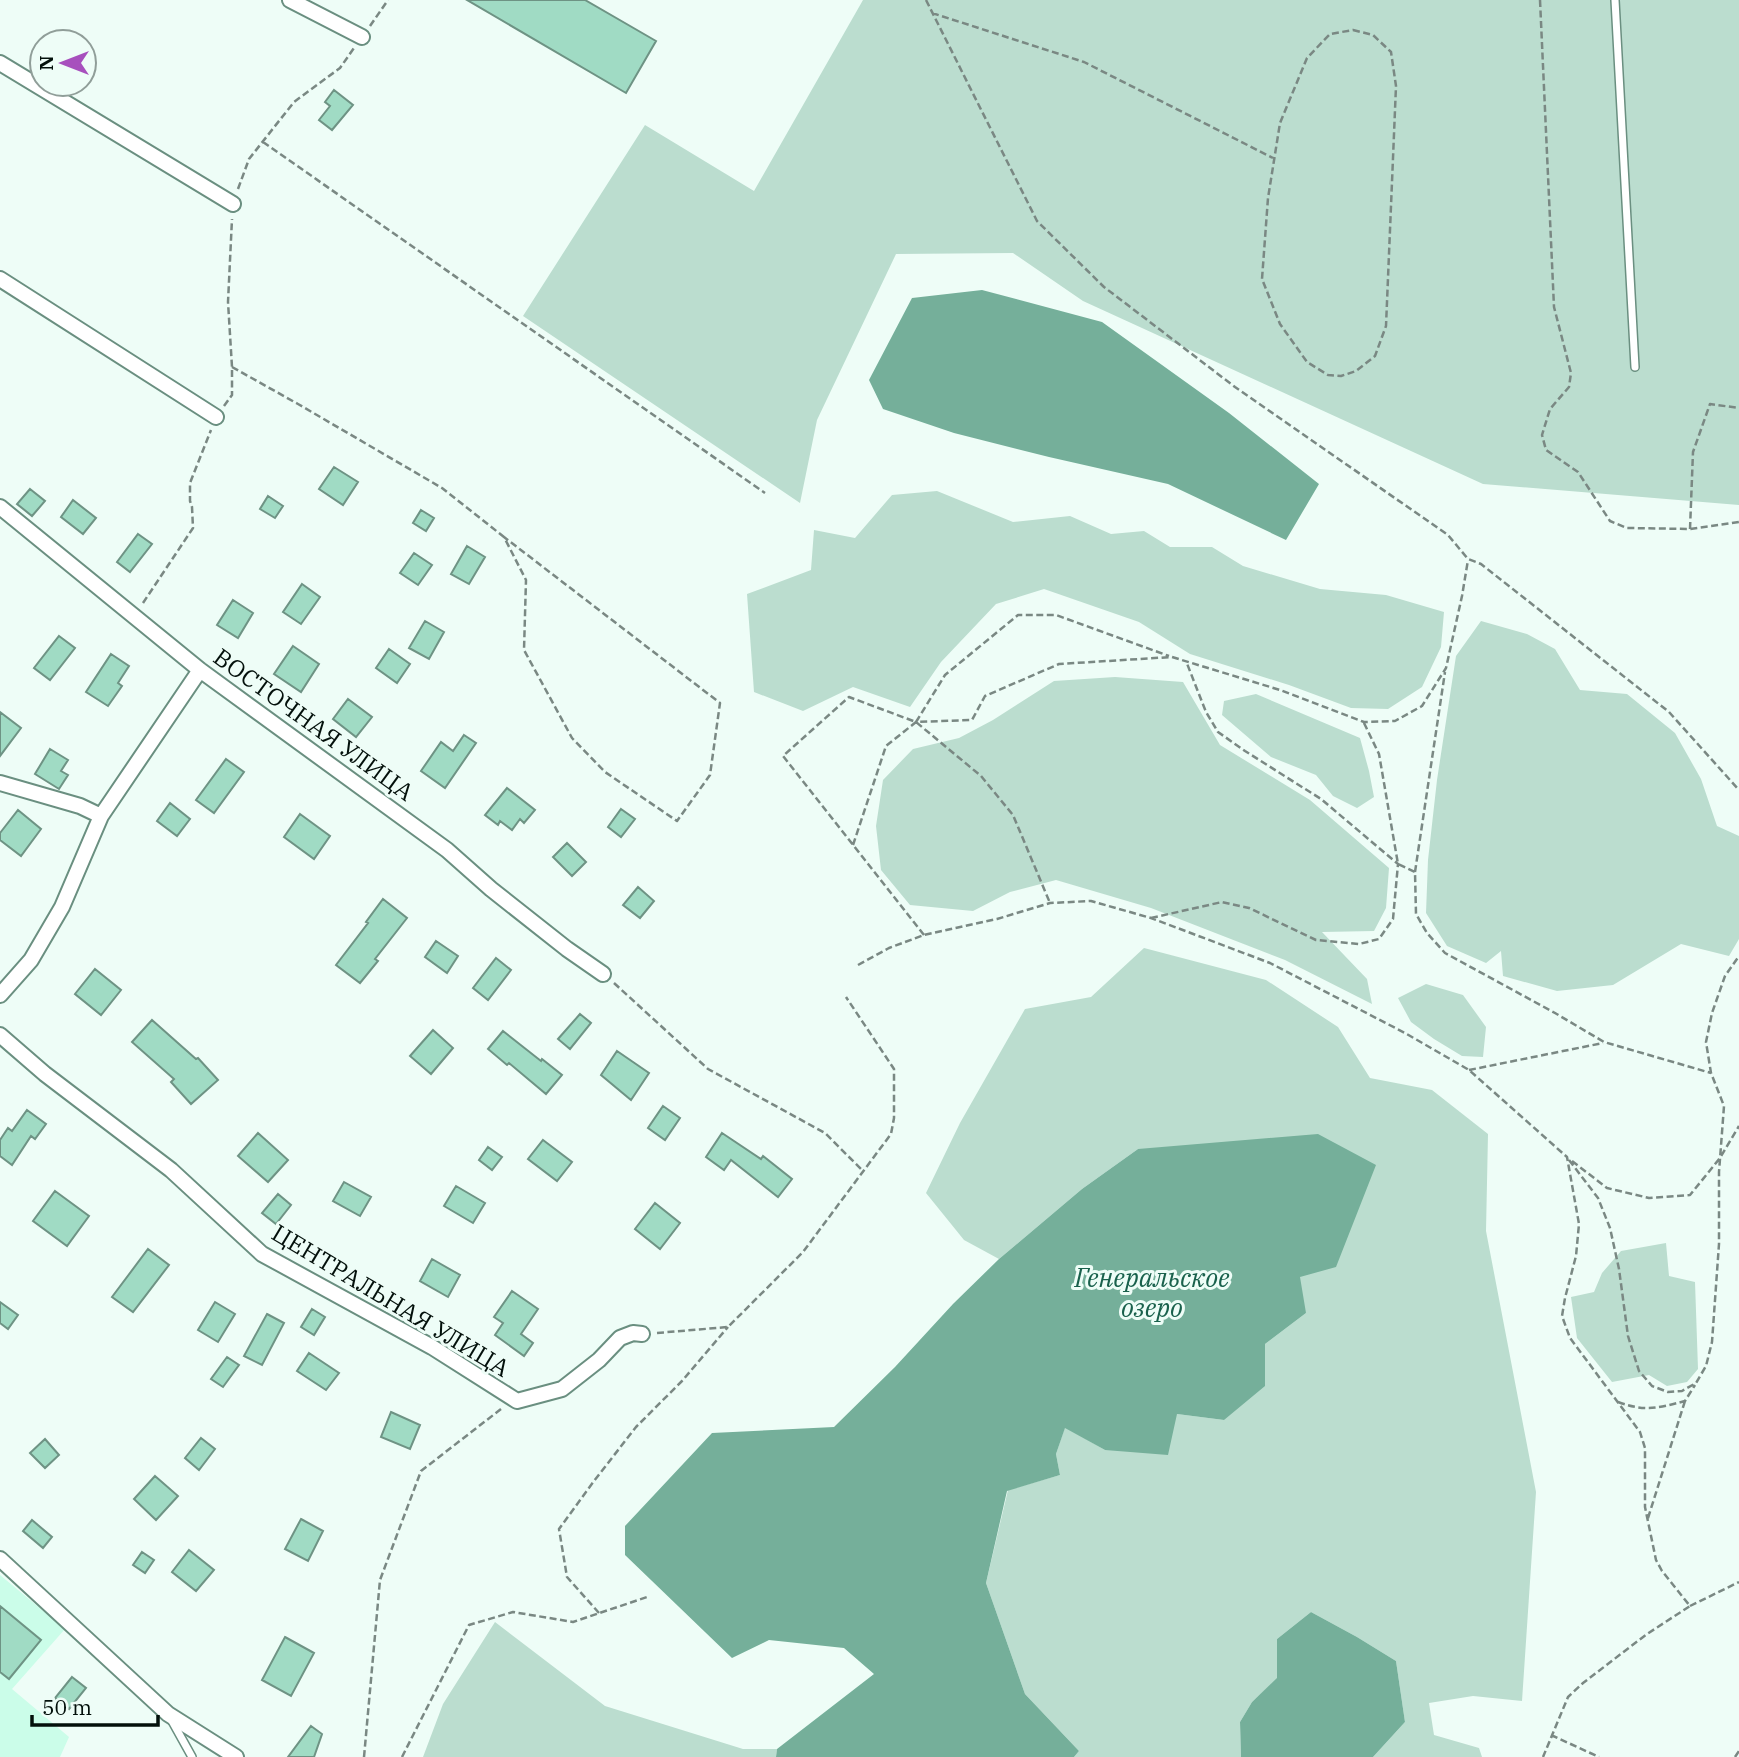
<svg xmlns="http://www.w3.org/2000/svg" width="1739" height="1757" viewBox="0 0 1739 1757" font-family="'IBM Plex Serif',serif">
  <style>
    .built { fill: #cbfde9 }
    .green { fill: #bbddcf }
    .water { fill: #75af9a }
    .building { fill: #a0dbc4; stroke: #6e9384; stroke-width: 2 }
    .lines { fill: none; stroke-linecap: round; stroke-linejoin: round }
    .service-casing { stroke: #6a8f80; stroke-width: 10 }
    .minor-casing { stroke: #6a8f80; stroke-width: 18 }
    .path { stroke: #7a8883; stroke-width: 2.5; stroke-dasharray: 7 3.5; stroke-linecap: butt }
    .service { stroke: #fff; stroke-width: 7 }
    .minor { stroke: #fff; stroke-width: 14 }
    .labels { text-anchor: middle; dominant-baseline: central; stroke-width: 6; stroke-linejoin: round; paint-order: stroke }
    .street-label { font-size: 24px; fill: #03100b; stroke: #eefdf7 }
    .water-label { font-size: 26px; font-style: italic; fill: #19614c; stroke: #eefdf7 }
  </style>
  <rect width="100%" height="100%" fill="#eefdf7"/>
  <!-- built -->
  <path class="built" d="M0,1575L65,1629L12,1689L69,1737L60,1757H0Z"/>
  <!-- green -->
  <path class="green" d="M863,0H1739V505L1483,484L1083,301L1013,253L896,254L817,420L800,503L523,316L645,125L754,191Z
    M937,491L1013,522L1070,516L1111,534L1144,531L1170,547H1212L1243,566L1320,589L1386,595L1444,612L1441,647L1422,687L1388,709L1351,708L1289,685L1190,654L1139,622L1044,589L996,604L941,662L910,707L853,687L803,711L754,692L747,594L811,570L814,530L855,538L892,495Z
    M1481,621L1527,634L1555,649L1580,690L1627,694L1675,733L1701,779L1717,826L1739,836V939L1729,956L1681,944L1613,985L1557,991L1503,976L1501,951L1486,963L1447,946L1426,913L1428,860L1437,780L1456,656Z
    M1115,677L1183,682L1220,745L1310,800L1389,868L1386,908L1374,931L1322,932L1367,979L1372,1004L1285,960L1151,908L1056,880L1010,892L973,911L910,905L881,870L876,826L883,780L913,749L959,738L993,720L1054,681Z
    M1256,694L1360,738L1369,771L1374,797L1357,808L1333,796L1316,775L1271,757L1222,715L1224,701Z
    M1144,948L1266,980L1338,1027L1370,1078L1432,1090L1488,1134L1486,1231L1536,1492L1522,1701L1473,1696L1429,1703L1434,1735L1479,1748L1482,1757H1373L1405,1722L1396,1661L1357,1637L1311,1612L1277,1639V1679L1252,1702L1240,1722L1241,1757H1074L1079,1751L1025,1694L986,1583L1008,1490L1060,1475L1056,1454L1065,1427L1105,1450L1177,1414L1224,1420L1265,1344L1306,1313L1138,1149L1082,1189L999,1259L964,1240L926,1193L960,1123L1025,1009L1091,997Z
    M1426,984L1463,995L1486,1027L1483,1057L1462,1056L1434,1039L1411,1022L1398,998Z
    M1666,1243L1669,1276L1695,1282L1698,1369L1687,1382L1667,1386L1649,1375L1612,1382L1577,1338L1571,1297L1594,1292L1602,1273L1621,1251Z
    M495,1622L605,1706L743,1749H777L776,1757H423L443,1704Z"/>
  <!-- water -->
  <path class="water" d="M982,290L1102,322L1229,413L1319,484L1286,540L1168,484L1049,457L954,433L883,409L869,380L912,298Z
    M1318,1134L1376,1165L1336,1267L1300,1277L1306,1313L1265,1344V1386L1224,1420L1177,1414L1168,1455L1105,1450L1065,1428L1056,1454L1060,1475L1007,1491L986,1583L1025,1694L1079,1751L1074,1757H776L777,1749L874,1674L844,1648L769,1640L732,1658L625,1555V1526L712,1433L834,1427L895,1367L953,1304L999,1259L1082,1189L1138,1149Z
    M1311,1612L1357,1637L1396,1661L1405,1722L1373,1757H1241L1240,1722L1252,1702L1277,1678V1639Z"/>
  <!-- building -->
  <path class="building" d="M467,0H585L656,41L626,93Z
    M334,90L353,105L332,130L319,120L330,106L325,102Z
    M334,467L358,482L343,505L319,489Z
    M30,489L45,501L32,516L17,504Z
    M268,496L283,506L275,518L260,509Z
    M73,500L96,518L83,534L61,517Z
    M421,510L434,518L426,531L413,523Z
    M138,534L152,544L130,572L117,562Z
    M467,546L485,557L469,584L451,574Z
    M414,553L432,565L418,585L400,573Z
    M302,584L320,597L301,624L283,612Z
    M233,600L253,613L238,638L217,625Z
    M425,621L444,632L429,659L409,648Z
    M59,636L75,648L50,680L34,668Z
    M293,646L319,664L301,692L274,674Z
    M389,649L410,664L397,683L376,668Z
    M111,654L129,666L118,683L122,686L108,706L86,692Z
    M348,699L372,717L356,737L333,719Z
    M0,712L21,728L0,756Z
    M464,735L476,743L445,788L421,771L441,742L453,751Z
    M50,749L68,760L61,771L68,775L59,789L35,774Z
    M226,759L244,772L214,813L196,800Z
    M507,788L535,810L524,823L520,819L512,830L500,821L498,825L485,815Z
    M170,803L190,819L177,836L157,821Z
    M621,809L635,819L621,837L608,827Z
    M18,810L41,829L21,856L0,840V833Z
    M300,814L330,836L314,859L284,837Z
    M567,843L586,862L572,876L553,857Z
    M638,887L654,901L640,918L623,905Z
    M383,899L407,918L375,959L378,961L360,983L336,965L368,923L366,922Z
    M436,941L458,956L447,973L425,957Z
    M496,958L511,970L488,1000L473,988Z
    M95,969L121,990L101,1015L75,994Z
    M580,1014L591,1023L570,1049L558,1039Z
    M152,1020L196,1059L198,1058L218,1080L191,1104L171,1082L174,1079L132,1042Z
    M433,1030L453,1048L431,1074L410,1056Z
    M503,1031L541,1061L542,1059L562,1075L546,1094L509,1063L507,1065L488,1049Z
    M617,1051L649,1073L631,1100L601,1075Z
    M663,1106L680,1118L665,1140L648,1128Z
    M27,1110L46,1124L35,1139L31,1136L12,1165L0,1156V1140L8,1128L12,1131Z
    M258,1133L288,1160L268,1182L238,1156Z
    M722,1133L761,1159L763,1156L792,1179L778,1197L731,1160L724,1170L706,1157Z
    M543,1140L572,1162L557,1181L528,1159Z
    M488,1147L502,1157L492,1170L479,1160Z
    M344,1182L371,1197L360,1216L333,1201Z
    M456,1186L485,1203L473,1223L444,1206Z
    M55,1191L89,1216L67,1246L33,1221Z
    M278,1194L291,1205L276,1224L262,1213Z
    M655,1203L680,1223L660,1249L635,1229Z
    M148,1249L169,1265L133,1312L112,1297Z
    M432,1259L460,1275L448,1297L420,1281Z
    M512,1291L538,1309L521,1334L533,1343L524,1356L495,1335L503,1323L494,1317Z
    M0,1302L18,1315L8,1329L0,1323Z
    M215,1302L235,1314L218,1342L198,1330Z
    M312,1309L325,1317L314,1335L301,1327Z
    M267,1314L284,1323L262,1365L244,1356Z
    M309,1353L339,1373L326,1390L297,1371Z
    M227,1357L239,1365L223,1387L211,1379Z
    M391,1412L420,1425L410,1449L381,1437Z
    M201,1438L215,1449L199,1470L185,1458Z
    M45,1439L59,1455L45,1468L30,1453Z
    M155,1476L178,1496L156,1520L134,1499Z
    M301,1519L323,1531L308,1561L285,1549Z
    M32,1520L52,1537L43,1548L23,1531Z
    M189,1550L214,1570L196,1591L172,1572Z
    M142,1552L154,1560L145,1573L133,1565Z
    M0,1606L41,1640L9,1679L0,1672Z
    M285,1637L314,1653L291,1696L262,1680Z
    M72,1677L86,1688L69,1709L55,1698Z
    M311,1726L322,1734L314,1757H288Z"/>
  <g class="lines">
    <!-- service casing -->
    <g class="service-casing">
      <path id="service" d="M1615,0L1635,367
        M172,1721L192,1757"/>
    </g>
    <!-- minor casing -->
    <g class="minor-casing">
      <path id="minor" d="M290,0L362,37
        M0,63L233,204
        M0,279L216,417
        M0,507L200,670L447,850L491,889L567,949L603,974
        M0,783L80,806L101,816
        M0,995L31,960L62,907L101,816L200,670
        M0,1035L45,1074L171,1170L262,1254L432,1347L517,1401L562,1389L599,1360L620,1338L633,1333L642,1334
        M0,1559L168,1714L236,1757"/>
    </g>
    <!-- path -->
    <path class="path" d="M926,0L1037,221L1104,287L1235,387L1448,535L1468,559L1481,564L1669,712L1739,790
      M1540,0L1554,307L1571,373L1569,387L1550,409L1542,435L1546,450L1578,472L1610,521L1627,528L1690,529L1739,522
      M932,13L1084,62L1273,158
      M370,26L388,0
      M1353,30L1373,35L1391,52L1396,86L1386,326L1375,356L1356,371L1341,376L1328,375L1307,362L1280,324L1262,279L1268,198L1280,123L1307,58L1330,34Z
      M263,142L765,493
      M238,189L249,159L294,102L340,68L354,48
      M232,367L298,404L442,488L504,537L526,580L524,650L572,738L605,772L677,821L710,775L720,703L504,537
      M224,406L232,395V367L228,302L232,219
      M1690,529L1693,452L1710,404L1739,408
      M143,603L193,528L192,507L190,501V483L211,430
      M916,722L945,675L1018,615H1056L1169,656
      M1364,723L1379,754L1398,864L1415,872L1416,914L1427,933L1445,953L1555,1013L1604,1042L1711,1073
      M853,845L886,746L916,722L972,720L985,696L1059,664L1172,657L1280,690L1364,722L1395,721L1422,706L1446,668L1462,596L1468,560
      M1415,872L1445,672
      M1151,918L1222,902L1249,908L1316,940L1359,944L1379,939L1393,919L1398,864L1321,799L1245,751L1218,732L1206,712L1186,661
      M924,935L783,756L849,697L916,722L981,776L1013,815L1050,903
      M858,965L889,948L924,935L997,919L1050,903L1091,901L1151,918L1270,963L1405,1033L1469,1070L1567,1157L1579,1224L1576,1256L1565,1298L1562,1316L1570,1338L1640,1432L1645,1448V1507L1656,1560L1662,1571L1690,1606L1647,1634L1583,1683L1568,1697L1543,1757
      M614,983L708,1069L825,1133L863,1171
      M1469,1070L1603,1043
      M1569,1160L1598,1198L1610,1228L1619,1269L1628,1336L1639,1371L1652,1386L1668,1392L1682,1391L1696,1383L1706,1366L1712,1342L1719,1244V1172L1724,1106L1711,1073L1706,1042L1712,1013L1725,976L1739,956
      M1572,1161L1607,1188L1649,1198L1690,1195L1720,1158L1739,1126
      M657,1333L728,1327L803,1252L891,1134L894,1118V1069L846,997
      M1618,1402C1645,1412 1658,1408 1685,1401L1695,1385
      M1648,1518L1685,1401
      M1690,1606L1739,1582
      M599,1613L567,1577L559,1529L594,1481L636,1427L682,1381L728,1327
      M1551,1735L1599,1757
      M364,1757L380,1580L421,1471L501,1409
      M402,1757L469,1625L513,1612L573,1622L650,1596
      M1735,1757L1739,1751"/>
    <!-- service -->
    <use href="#service" class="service"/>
    <!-- minor -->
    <use href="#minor" class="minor"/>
  </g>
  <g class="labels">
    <!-- street labels -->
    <g class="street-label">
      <text transform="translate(314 724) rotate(36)">ВОСТОЧНАЯ УЛИЦА</text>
      <text transform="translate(391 1300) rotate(31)">ЦЕНТРАЛЬНАЯ УЛИЦА</text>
    </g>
    <!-- water labels -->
    <g class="water-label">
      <text x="1152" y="1277">Генеральское<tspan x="1152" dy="30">озеро</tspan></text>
    </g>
  </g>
  <!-- north arrow -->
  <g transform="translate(63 63) rotate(270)"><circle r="33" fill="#eefdf7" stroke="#909e99" stroke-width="2"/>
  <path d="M0-5L12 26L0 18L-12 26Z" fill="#a750bd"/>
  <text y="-10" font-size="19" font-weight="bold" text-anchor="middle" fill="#03100b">N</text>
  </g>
  <!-- scale -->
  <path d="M32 1715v10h126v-10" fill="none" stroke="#03100b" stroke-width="3.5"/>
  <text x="42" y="1715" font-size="21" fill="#03100b" stroke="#eefdf7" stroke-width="5" paint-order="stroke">50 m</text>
</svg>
